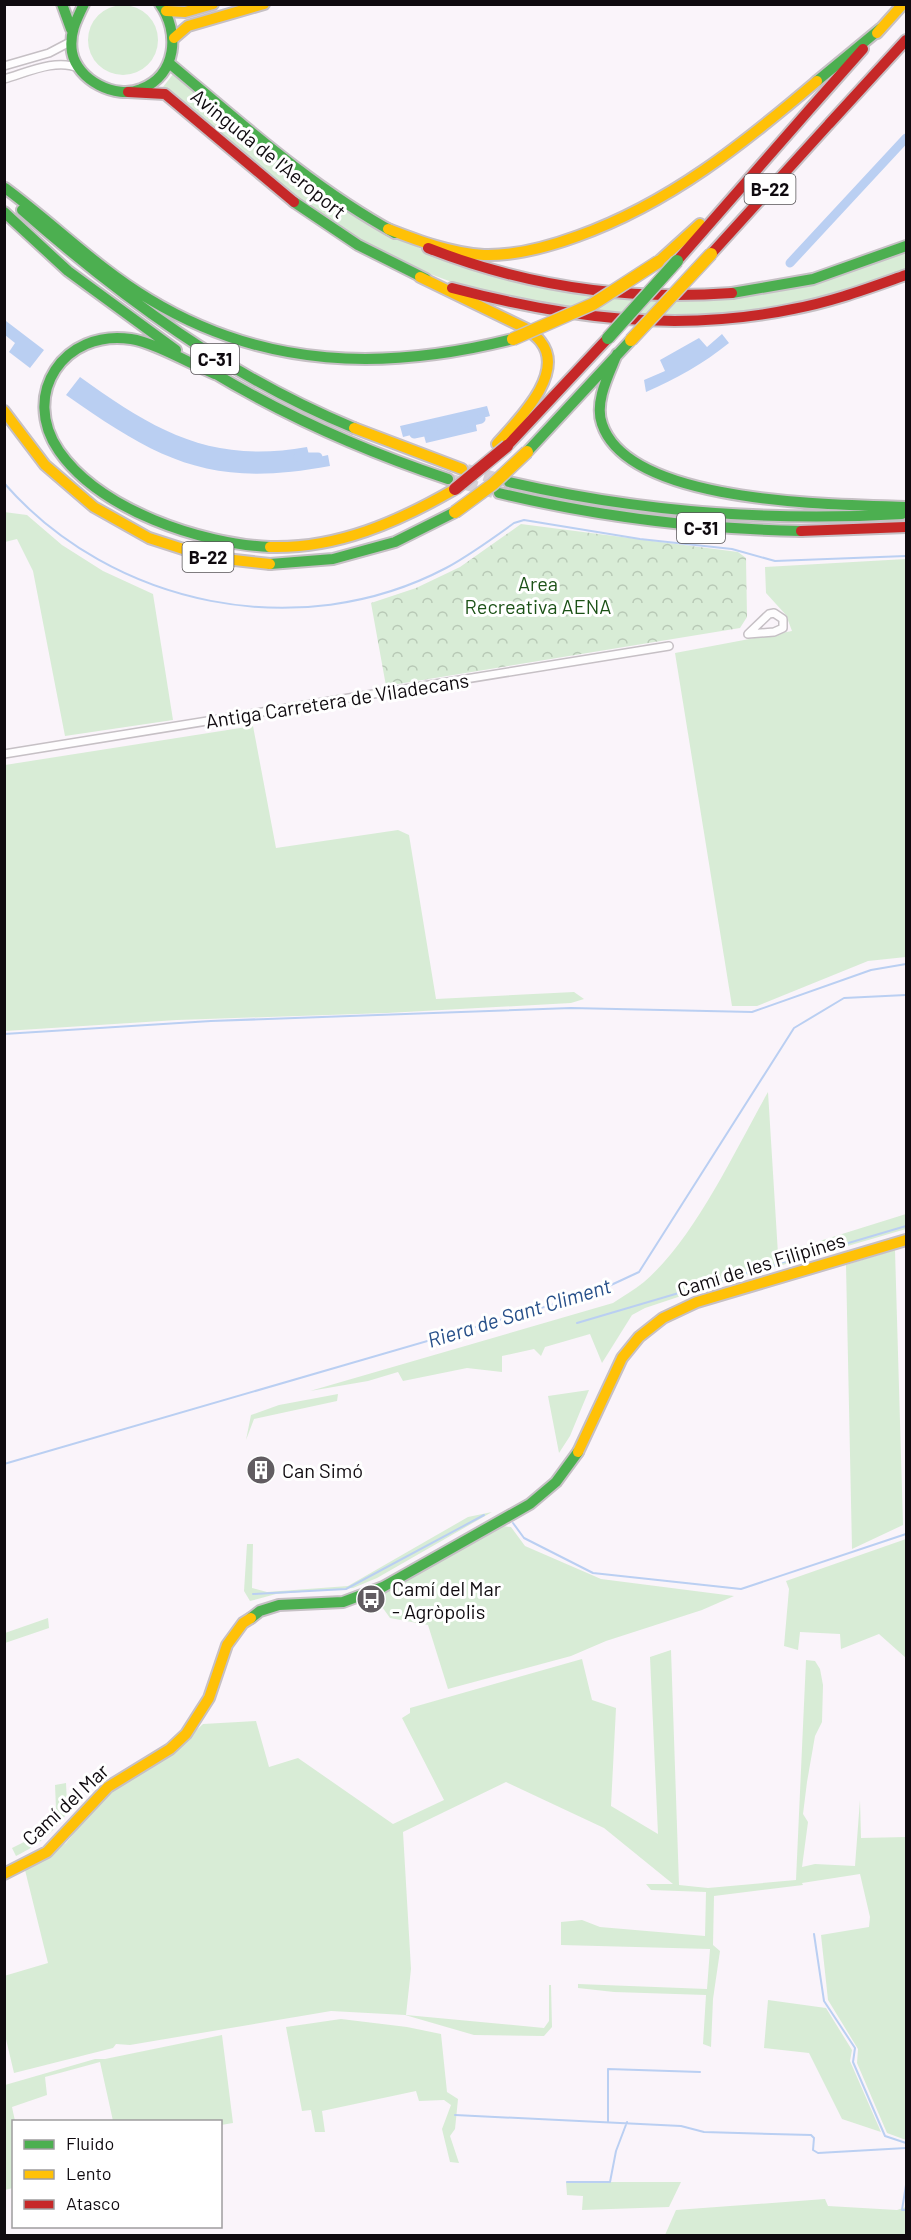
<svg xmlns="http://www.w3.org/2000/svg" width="911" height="2240" viewBox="0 0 911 2240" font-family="Barlow,sans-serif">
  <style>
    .green { fill: #d8ecd6 }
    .forest { fill: url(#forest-crowns) }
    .water { fill: #bacff2 }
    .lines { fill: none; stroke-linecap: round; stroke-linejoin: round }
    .stream { stroke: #bacff2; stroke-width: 2 }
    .canal { stroke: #bacff2; stroke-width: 9 }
    .highway-tunnel { stroke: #d7d1d7; stroke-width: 12; stroke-dasharray: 12 6; stroke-linecap: butt }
    .street-casing { stroke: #c6c0c5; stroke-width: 10 }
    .fast-casing { stroke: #c6c0c5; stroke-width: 14 }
    .slow-casing { stroke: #c6c0c5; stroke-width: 14 }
    .jam-casing { stroke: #c6c0c5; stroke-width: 14 }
    .street { stroke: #fefdfe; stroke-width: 7 }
    .fast { stroke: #4caf50; stroke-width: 10 }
    .slow { stroke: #ffc107; stroke-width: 10 }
    .jam { stroke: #c62828; stroke-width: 10 }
    .fast-bridge-casing { stroke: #c6c0c5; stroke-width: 15; stroke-linecap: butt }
    .slow-bridge-casing { stroke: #c6c0c5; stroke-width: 15; stroke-linecap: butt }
    .jam-bridge-casing { stroke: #c6c0c5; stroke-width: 15; stroke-linecap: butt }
    .fast-bridge { stroke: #4caf50; stroke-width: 12 }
    .slow-bridge { stroke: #ffc107; stroke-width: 12 }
    .jam-bridge { stroke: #c62828; stroke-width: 12 }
    .labels { text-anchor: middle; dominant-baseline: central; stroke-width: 6; stroke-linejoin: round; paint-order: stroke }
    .shield { fill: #fff; stroke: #575457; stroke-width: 1.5 }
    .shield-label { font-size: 18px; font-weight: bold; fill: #0f0a0f }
    .street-label { font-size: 20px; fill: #0f0a0f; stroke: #fff }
    .park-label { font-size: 20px; fill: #1c5217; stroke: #fff }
    .poi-label { font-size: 20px; fill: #0f0a0f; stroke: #fff; text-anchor: start }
    .water-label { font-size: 21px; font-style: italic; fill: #264f89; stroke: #fff }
  </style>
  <defs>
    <pattern id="forest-crowns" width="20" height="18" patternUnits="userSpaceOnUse" patternTransform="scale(1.5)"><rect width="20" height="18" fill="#d8ecd6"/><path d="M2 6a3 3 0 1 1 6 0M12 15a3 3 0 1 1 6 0" fill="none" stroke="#b8c9b6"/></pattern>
  </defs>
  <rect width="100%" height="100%" fill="#faf4fa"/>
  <!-- green -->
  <path class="green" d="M88 40a35 35 0 1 1 70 0a35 35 0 1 1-70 0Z
    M174,73L283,167L340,207L435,256L544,289L736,296L906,250V270C718,344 501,334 329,221C269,182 216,134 163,87Z
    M4,512L27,515L62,545L103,571L153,594L173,720L65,736L33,571L17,539L5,542Z
    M906,559V957L868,961L757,1006H732L675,653L792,631L786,615L766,593L765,567Z
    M253,726L276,848L398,830L409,835L436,999L574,992L584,999L571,1003L387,1013L177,1020L5,1031V765Z
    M768,1092L778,1254L906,1214V1229L697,1290L694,1283L688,1282L690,1293L645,1308L632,1315L602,1363L590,1334L545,1347L541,1356L534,1349L502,1356V1372L467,1368L403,1381L398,1372L368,1381L310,1391L613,1303C623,1296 634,1290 644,1282C695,1238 734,1152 768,1092Z
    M895,1250L903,1525L852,1549L846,1265Z
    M589,1390L570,1436L559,1453L548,1396Z
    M338,1394L337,1401L254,1419L246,1440L251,1415L279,1405Z
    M492,1512L377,1578L353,1588L276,1594L250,1601L244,1591L247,1544H253L252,1588L267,1592L348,1586L468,1517Z
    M502,1526L511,1527L525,1546L601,1579L734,1596L702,1610L606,1641L571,1656L448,1689L428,1625L390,1618L375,1597Z
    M906,1539V1658L879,1634L841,1649L840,1634L800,1632L798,1650L784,1646L789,1589L786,1581Z
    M48,1618L49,1628L5,1643V1633Z
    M671,1650L679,1885L708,1888L796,1880L806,1660L815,1661L820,1669L823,1685L822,1722L815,1736L807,1782L803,1814L808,1822L802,1867L815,1864L855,1866L860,1800L861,1838L906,1837V2140L887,2133L857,2063L858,2049L828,2000L821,1935L869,1927L870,1917L860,1874L802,1883L803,1885L714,1896L713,1945L720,1951L713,1999L711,2047L703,2044L706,1995L614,1992L578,1988V1984L707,1989L710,1949L561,1945V1922L582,1920L600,1927L705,1936L706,1892L651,1890L646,1884H673L604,1828L506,1782L403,1832L411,1969L406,2015L544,2028L549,2021V1985H551L552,2027L544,2036L474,2035L405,2015L331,2011L130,2045L116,2044L113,2048L14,2073L5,2035L4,1976L48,1963L25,1870L66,1843L96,1806L123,1782L164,1760L203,1724L256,1721L269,1767L298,1758L393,1824L444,1800L402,1718L410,1713V1708L582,1659L592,1700L616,1708L611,1806L658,1834L650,1657Z
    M66,1783L67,1803L72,1806C57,1829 41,1844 16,1856L12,1848L32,1838L56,1809L55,1785Z
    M768,2000L826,2008L852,2050L850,2061L881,2132L842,2119L809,2053L764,2048Z
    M341,2019L407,2027L441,2034L447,2092L458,2099L455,2129L450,2136L459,2163L450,2162L442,2129L451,2105L444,2100L419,2101L416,2091L322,2111L325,2132H315L311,2110L302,2111L286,2027Z
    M222,2035L233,2123L221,2125L220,2122L113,2121L100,2062L45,2077L47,2095L12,2107L15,2121L13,2188L5,2190V2085L95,2059H105Z
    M566,2182H681L669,2207L582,2210L583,2196L567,2195Z
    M825,2199L828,2206L897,2210L906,2207V2235H665L676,2210Z"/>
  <!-- forest -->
  <path class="forest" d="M521,524L738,552L746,558L747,617L740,628L386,686L371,603L416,588L460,567Z"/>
  <!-- water -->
  <path class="water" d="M6,321L44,350L30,368L9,352L15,343L5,335Z
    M722,334L729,343C703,364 676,379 646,392L644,380L665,371L660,360L699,338L707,347Z
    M80,377C155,431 211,464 307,447L310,459L328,455L330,466C212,488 161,462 66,395Z
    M487,406L490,416L475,420L477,431L426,443L423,432L403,437L400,426Z"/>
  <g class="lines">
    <!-- stream -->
    <path class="stream" d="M4,483C112,607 300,645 446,568C470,555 492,539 514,523L524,520L640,539L732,549L775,561L906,556
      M4,1034L211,1021L571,1008L752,1012L871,970L906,964
      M577,1323L906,1226
      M4,1464L596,1292L639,1272L794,1028L844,998L906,995
      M513,1523L524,1538L593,1573L741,1589L906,1534
      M253,1594L346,1589L484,1515
      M814,1934L824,2001L855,2048L853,2062L885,2136L906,2143
      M455,2115L681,2126L704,2132L811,2135L814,2138L813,2150L818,2153L906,2148
      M608,2121V2069L700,2072
      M567,2182H610L616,2151L627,2122
      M906,2185L902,2210H906"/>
    <!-- canal -->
    <path class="canal" d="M790,263L906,138
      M464,423L481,419
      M414,434L433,430
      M298,457H318"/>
    <!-- highway-tunnel -->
    <path class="highway-tunnel" d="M467,470L505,481
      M448,479L493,492"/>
    <!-- street casing -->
    <g class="street-casing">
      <path id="street" d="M4,66L49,53L70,42
        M4,79C26,73 56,58 78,68
        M774,613L783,619V628L774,632L748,634L769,614Z
        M4,754L669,646"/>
    </g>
    <!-- fast casing -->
    <g class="fast-casing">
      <path id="fast" d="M62,4L71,29
        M84,4C76,20 69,34 72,52C77,80 116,100 141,89C177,75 180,32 160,4
        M169,63C242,124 311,187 395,233
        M817,81L880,29
        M5,188C54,224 97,268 149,299C264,369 386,371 513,339
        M294,202L358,245L426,279
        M22,210C122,298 230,377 354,428
        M4,212L68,271L176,350
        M732,293L813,279L906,246
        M617,354C609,374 594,402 602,424C629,505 835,504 906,507
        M209,370C285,416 364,451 448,479
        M215,374C193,365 153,342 131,339C64,329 20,394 59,451C100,510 201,544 270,547
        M527,452L631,340
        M509,482C640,512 768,522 902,514
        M499,493C599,517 699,529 801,531
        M270,564L333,559L395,542L455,512
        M251,1618L260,1611L279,1605L343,1602L383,1587L530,1504L556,1482L578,1452"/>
    </g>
    <!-- slow casing -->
    <g class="slow-casing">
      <path id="slow" d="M166,11L185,12L213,4
        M877,33L903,4
        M174,38L188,26L264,4
        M388,229C419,241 451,253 484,255C516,256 548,247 578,236C670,203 743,144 817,81
        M658,262L700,224
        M420,277L527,329C531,333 538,337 541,342C566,374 517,421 497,444
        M4,411L45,465L94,507L149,538L208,557L270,564
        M354,428L462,469
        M270,547C337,549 398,522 455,489
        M578,1452L622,1358L639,1337L663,1318L697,1302L906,1240
        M4,1874L47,1852L108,1787L170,1749L186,1734L209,1698L227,1645L243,1623L251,1618"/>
    </g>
    <!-- jam casing -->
    <g class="jam-casing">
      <path id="jam" d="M128,92L165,94L294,202
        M809,110L863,49
        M829,124L906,40
        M428,248C527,287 626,301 732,293
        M711,254L829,124
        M677,261L809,110
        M452,288C565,318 678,333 793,309C832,302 869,288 906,275
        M507,446L608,338
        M801,531L906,527"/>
    </g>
    <!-- street -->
    <use href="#street" class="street"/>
    <!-- fast -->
    <use href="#fast" class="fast"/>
    <!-- slow -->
    <use href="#slow" class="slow"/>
    <!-- jam -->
    <use href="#jam" class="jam"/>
    <!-- fast-bridge casing -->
    <g class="fast-bridge-casing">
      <path id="fast-bridge" d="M608,338L677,261"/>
    </g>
    <!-- slow-bridge casing -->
    <g class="slow-bridge-casing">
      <path id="slow-bridge" d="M513,339L593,304L658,262
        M631,340L711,254
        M455,512L493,484L527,452"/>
    </g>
    <!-- jam-bridge casing -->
    <g class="jam-bridge-casing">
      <path id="jam-bridge" d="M455,489L507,446"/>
    </g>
    <!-- fast-bridge -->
    <use href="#fast-bridge" class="fast-bridge"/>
    <!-- slow-bridge -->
    <use href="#slow-bridge" class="slow-bridge"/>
    <!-- jam-bridge -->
    <use href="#jam-bridge" class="jam-bridge"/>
  </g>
  <!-- icons -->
  <defs>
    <g id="building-disc" transform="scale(1.5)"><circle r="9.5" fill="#615c61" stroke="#fff"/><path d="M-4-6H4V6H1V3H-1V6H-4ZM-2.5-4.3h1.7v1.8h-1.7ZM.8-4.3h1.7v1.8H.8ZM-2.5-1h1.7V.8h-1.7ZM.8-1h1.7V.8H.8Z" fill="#fff"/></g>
    <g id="bus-disc" transform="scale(1.5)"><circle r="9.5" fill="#615c61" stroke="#fff"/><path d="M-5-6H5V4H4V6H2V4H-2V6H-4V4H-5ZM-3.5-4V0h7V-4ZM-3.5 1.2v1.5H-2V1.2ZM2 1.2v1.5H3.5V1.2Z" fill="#fff"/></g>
  </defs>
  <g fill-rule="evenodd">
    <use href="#building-disc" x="261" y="1470"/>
    <use href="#bus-disc" x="371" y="1599"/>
  </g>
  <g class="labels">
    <!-- shield labels -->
    <g class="shield">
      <rect x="744.5" y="174" width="51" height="30" rx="4.5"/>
      <rect x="191" y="344" width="48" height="30" rx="4.5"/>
      <rect x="677" y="513" width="48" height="30" rx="4.5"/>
      <rect x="182.5" y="542" width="51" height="30" rx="4.5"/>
    </g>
    <g class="shield-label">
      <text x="770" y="189">B-22</text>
      <text x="215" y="359">C-31</text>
      <text x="701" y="528">C-31</text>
      <text x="208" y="557">B-22</text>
    </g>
    <!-- street labels -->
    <g class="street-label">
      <text transform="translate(269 153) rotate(39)">Avinguda de l'Aeroport</text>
      <text transform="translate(337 700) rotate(-9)">Antiga Carretera de Viladecans</text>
      <text transform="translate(761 1264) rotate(-17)">Camí de les Filipines</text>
      <text transform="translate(65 1804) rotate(-43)">Camí del Mar</text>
    </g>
    <!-- park labels -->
    <g class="park-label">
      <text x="538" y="583">Area<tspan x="538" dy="23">Recreativa AENA</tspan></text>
    </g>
    <!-- poi labels -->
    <g class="poi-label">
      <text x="282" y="1470">Can Simó</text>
      <text x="392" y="1588">Camí del Mar<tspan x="392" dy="23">- Agròpolis</tspan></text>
    </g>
    <!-- water labels -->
    <g class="water-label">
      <text transform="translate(519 1312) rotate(-17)">Riera de Sant Climent</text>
    </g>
  </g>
  <!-- border -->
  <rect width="911" height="2240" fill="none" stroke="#0f0a0f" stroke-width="12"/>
  <!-- legend -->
  <rect x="12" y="2120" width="210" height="108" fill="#ffffff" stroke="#9f9d9f" stroke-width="1.5"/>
  <rect x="24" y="2140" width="30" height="9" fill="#4caf50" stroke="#9f9d9f" stroke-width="1.5"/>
  <text x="66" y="2150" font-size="18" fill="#0f0a0f">Fluido</text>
  <rect x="24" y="2170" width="30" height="9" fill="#ffc107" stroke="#9f9d9f" stroke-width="1.5"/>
  <text x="66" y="2180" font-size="18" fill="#0f0a0f">Lento</text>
  <rect x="24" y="2200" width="30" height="9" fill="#c62828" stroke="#9f9d9f" stroke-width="1.5"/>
  <text x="66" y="2210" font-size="18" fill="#0f0a0f">Atasco</text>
</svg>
